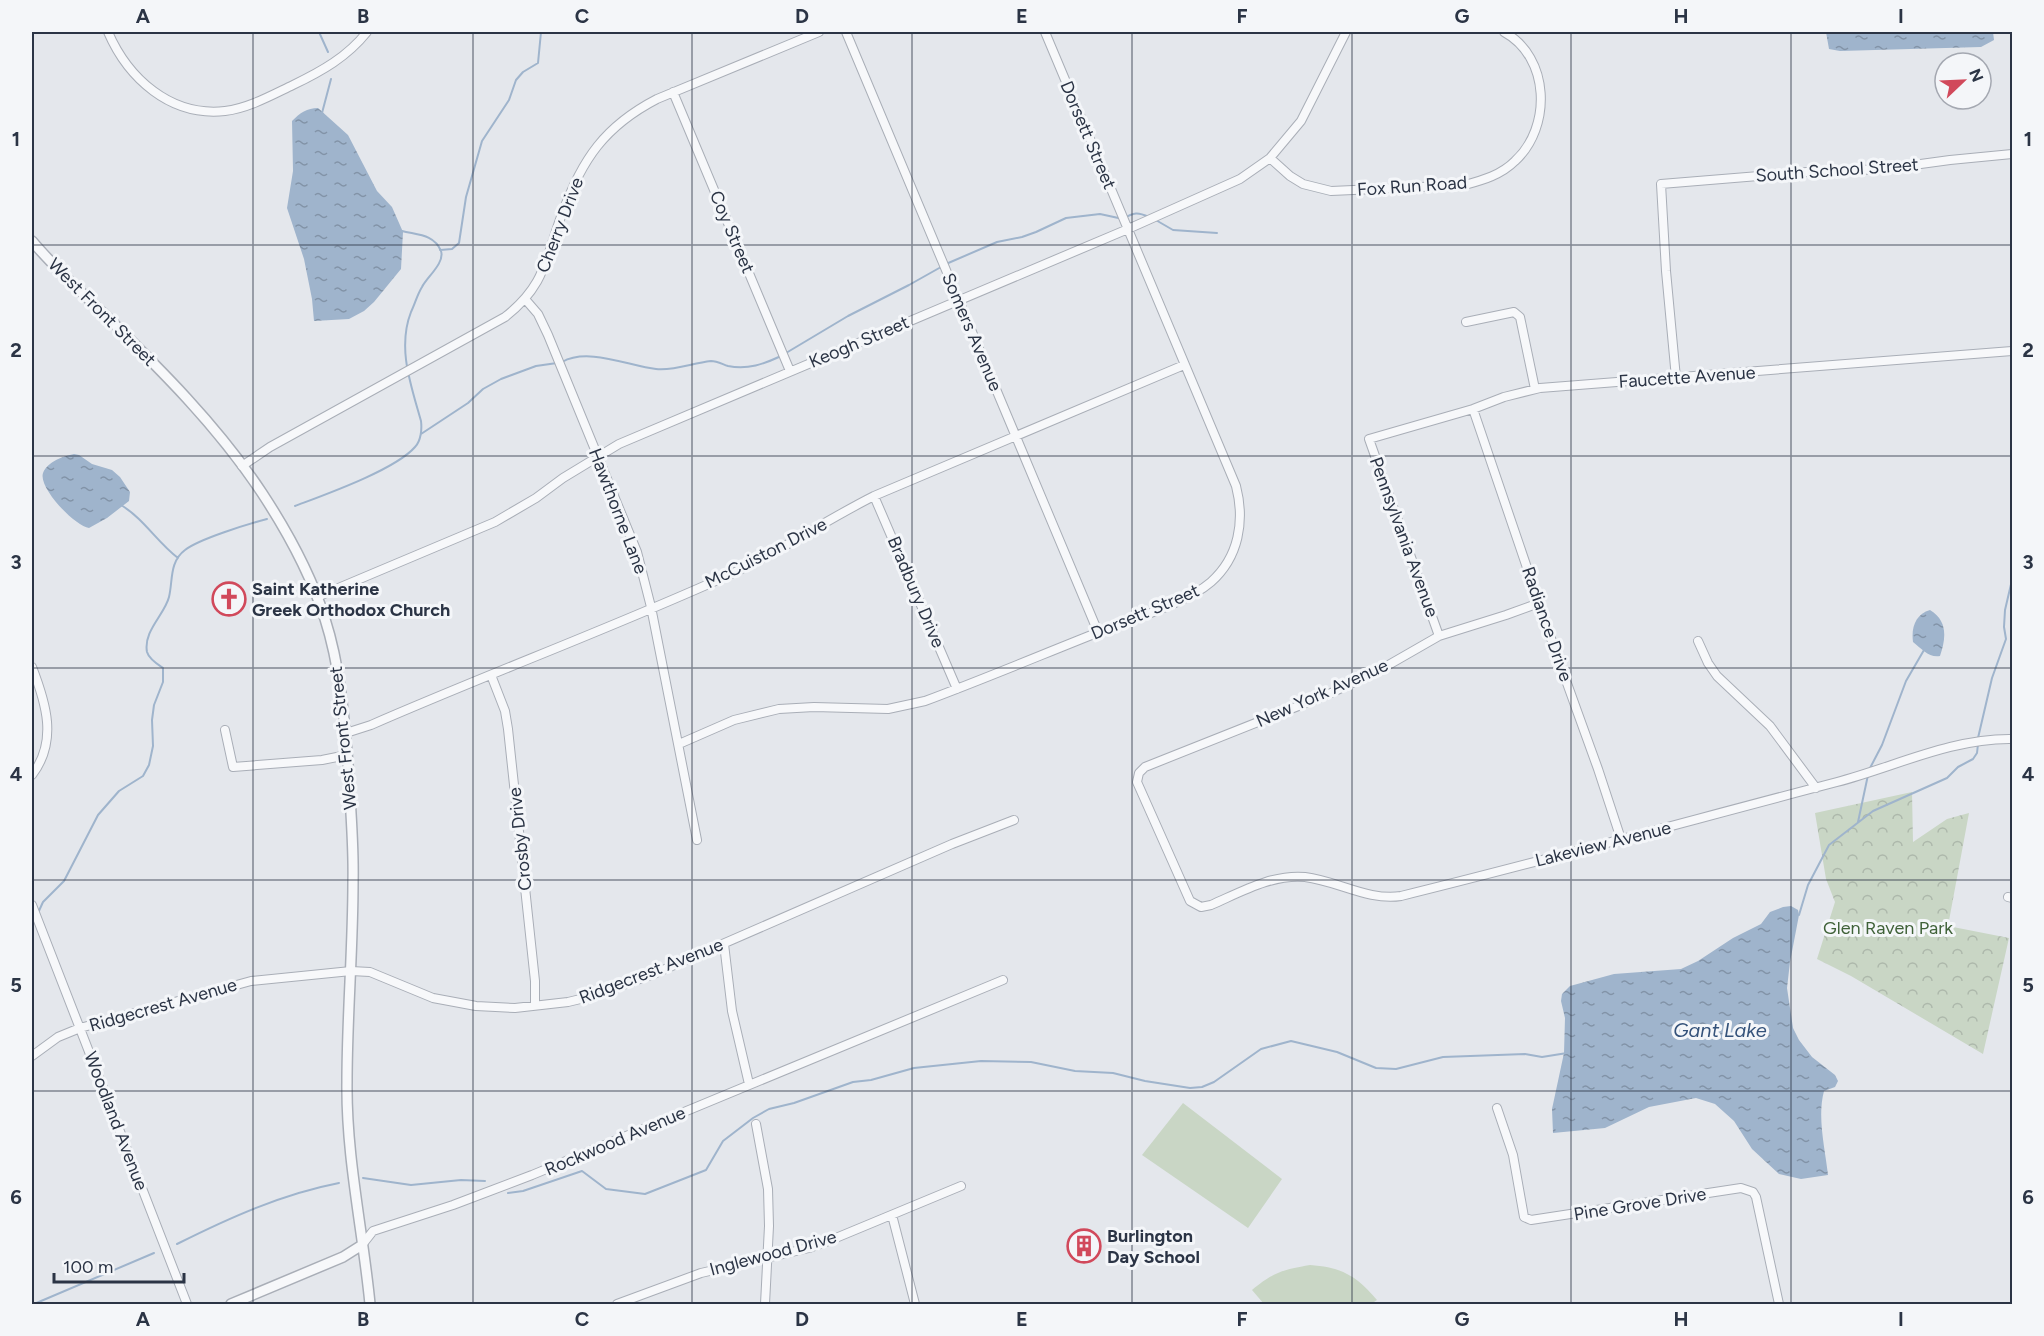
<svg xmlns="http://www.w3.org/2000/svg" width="2044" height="1336" viewBox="0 0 2044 1336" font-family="Figtree,sans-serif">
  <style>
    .forest { fill: url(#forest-crowns) }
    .garden { fill: #c9d6c5 }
    .water { fill: url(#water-ripples) }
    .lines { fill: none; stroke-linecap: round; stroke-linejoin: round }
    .stream { stroke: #9fb4cc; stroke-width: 2 }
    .minor-casing { stroke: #a9aeb7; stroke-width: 10 }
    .tertiary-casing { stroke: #a9aeb7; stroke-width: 12 }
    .minor { stroke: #f7f8fa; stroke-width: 8 }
    .tertiary { stroke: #f7f8fa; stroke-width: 9 }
    .grid { fill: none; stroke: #2b3445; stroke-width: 1.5; stroke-opacity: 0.55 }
    .labels { text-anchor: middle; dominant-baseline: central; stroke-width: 6; stroke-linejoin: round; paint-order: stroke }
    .street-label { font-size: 18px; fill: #2b3445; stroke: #f4f6f9 }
    .poi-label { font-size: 18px; font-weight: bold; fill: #2b3445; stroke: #f4f6f9; text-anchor: start }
    .park-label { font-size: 18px; fill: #3f6138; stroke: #f4f6f9 }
    .water-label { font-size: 20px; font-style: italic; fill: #34527a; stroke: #f4f6f9 }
    .neatline { fill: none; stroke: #2b3445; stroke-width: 2 }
    .grid-label { font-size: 20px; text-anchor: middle; font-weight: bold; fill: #2b3445 }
  </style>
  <defs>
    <pattern id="forest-crowns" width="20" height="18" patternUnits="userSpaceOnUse" patternTransform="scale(1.5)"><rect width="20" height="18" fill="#c9d6c5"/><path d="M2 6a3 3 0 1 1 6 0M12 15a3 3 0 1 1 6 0" fill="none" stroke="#adb8ab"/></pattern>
    <pattern id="water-ripples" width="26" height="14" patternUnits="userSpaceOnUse" patternTransform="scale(1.5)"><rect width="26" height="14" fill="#9fb4cc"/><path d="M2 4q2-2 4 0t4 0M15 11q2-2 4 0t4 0" fill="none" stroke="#8293a7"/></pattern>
  </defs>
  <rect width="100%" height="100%" fill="#e4e7ec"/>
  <!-- forest -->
  <path class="forest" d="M1912,792L1913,842L1947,819L1969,813L1948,926L2009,938L1983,1054L1851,976L1817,959L1835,902L1826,879L1815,813Z"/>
  <!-- garden -->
  <path class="garden" d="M1183,1103L1282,1179L1248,1228L1142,1155Z
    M1310,1265C1341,1267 1357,1276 1377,1300L1371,1304H1264L1252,1290C1274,1272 1282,1270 1310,1265Z"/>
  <!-- water -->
  <path class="water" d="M1826,32H1993L1994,40L1981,47L1840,51L1829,49Z
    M318,108L348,135L377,191L392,207L403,232L401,269L374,302L364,311L349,319L314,321L312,299L304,259L287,208L293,171L292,121C300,113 307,108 318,108Z
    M74,454L79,455L92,464L112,470L120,477L130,492L129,501L107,518L89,528C75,526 38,488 43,473C48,461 64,456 74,454Z
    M1930,610C1948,621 1946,638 1940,656C1929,658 1922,649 1913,642C1911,627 1916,614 1930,610Z
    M1791,906L1798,910L1799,915L1790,962L1787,988L1793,1028L1799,1040L1812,1057L1835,1075L1838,1081L1835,1087L1824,1091C1817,1117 1825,1148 1828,1175L1801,1179L1779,1174L1752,1149L1734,1121L1715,1104L1696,1098L1649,1107L1605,1128L1553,1133L1552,1109L1564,1053L1565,1018L1561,1001L1562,994L1570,986L1614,974L1681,969L1698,961L1733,938L1761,924L1770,912L1783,907Z"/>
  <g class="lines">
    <!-- stream -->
    <path class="stream" d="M319,32L328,52
      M322,113L331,79
      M1154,219L1173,230L1217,233
      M440,250L452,249L459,243L466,197L482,141L509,100L516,80L523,72L538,63L541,32
      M946,264L997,242L1022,237L1036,232L1066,218L1100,214L1123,219C1134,212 1138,212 1149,217
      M786,353L848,316L909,285L941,267
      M562,362C588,347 629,366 656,369C675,371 692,363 711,361C717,361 722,364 728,366C748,370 764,364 781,356
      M421,434L468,403L483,389L501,379L536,366L557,363
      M121,505C144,519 157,542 178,558
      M295,506C324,495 395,470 415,447C421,441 422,429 421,421C411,385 397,348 411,312C415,304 417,295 422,287C427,277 445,263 441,251C434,234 417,235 402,231
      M1978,738L1992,678L2006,639L2004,627L2005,610L2012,580
      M1869,770L1882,745L1906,681L1924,650
      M1858,822L1868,775
      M38,913L43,902L64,881L98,815L119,791L143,776L149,765L153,746L152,720L154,705L163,682V668C157,664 149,659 147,652C143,631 165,614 169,597C173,581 169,562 185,550C199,539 248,524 267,519
      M1799,915L1808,885L1829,845L1873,811L1947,778L1958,767L1973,759L1977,753L1978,744
      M363,1178L411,1185L461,1180L485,1181
      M508,1193L523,1191L582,1171L606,1189L645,1194L706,1170L723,1141L753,1118L769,1109L794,1103L853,1082L871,1080L914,1068L981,1061L1031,1062L1075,1071L1113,1073L1145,1081L1190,1088L1202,1087L1214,1082L1261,1049L1291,1041L1337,1052L1376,1068L1396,1069L1443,1057L1525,1054L1542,1057L1567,1053
      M177,1244C229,1218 282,1194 339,1183
      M34,1304L154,1253"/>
    <!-- minor casing -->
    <g class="minor-casing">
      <path id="minor" d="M108,32C128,78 170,117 225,111C249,108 272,95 293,85C322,71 347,57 367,32
        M846,32L1098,632
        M673,92L790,371
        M1270,158L1290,176L1303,184L1331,191L1465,185C1483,180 1501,175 1515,161C1552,127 1550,57 1504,32
        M525,299L538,314L548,335L637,552L651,607L697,840
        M1466,322L1514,312L1520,317L1535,389
        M1676,378L1666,271L1661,184L1807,172L1884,169L1950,160L2012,154
        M1473,409L1555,650L1598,769L1621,839
        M242,466L270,447L505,317C546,285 545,259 562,214C582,159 605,126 657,99L819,32
        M874,496L957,689
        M317,597L495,522L536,498L563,478L619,444L1128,229L1240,179L1270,158L1301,121L1346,32
        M1539,603L1506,615L1439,636L1378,671L1331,693L1145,767L1139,773L1137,782L1190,901L1201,907L1211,905C1241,892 1272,874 1305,877C1338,881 1368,901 1401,896C1547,860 1692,820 1837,782C1894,767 1952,738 2012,739
        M1439,636L1369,439L1473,409L1504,397L1540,388L2012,351
        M1698,641L1708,663L1717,676L1770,726L1816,788
        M32,667C46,703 58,741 32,775
        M491,675L505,711L508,729L535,981V1005
        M225,730L233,767L322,760L347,755
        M346,733L371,725C490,673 612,628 731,574C781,551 826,520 874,496L1184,365
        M679,744L734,720L779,709L814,707L888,709L925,701C984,679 1041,655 1099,632C1130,620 1187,603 1211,582C1239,557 1245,521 1236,486L1045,32
        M2008,897L2012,898
        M32,905L187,1304
        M724,944L732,1011L749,1084
        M32,1056L58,1037L80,1028L251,981L351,971L370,972L433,998L476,1006L515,1008L568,1002L593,996L656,973L952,844L1014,820
        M1497,1108L1513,1155L1524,1217L1531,1220L1741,1188L1753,1192L1756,1197L1779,1304
        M756,1124L768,1189L769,1226L765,1304
        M892,1215L915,1304
        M362,1245L373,1231L453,1205L532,1175L1003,980
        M617,1304L701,1273L809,1248L831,1240L961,1186"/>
    </g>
    <!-- tertiary casing -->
    <g class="tertiary-casing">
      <path id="tertiary" d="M32,241C53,266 78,289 102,312C160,369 217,425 262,493C287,531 311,575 325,619C340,666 344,715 348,764C350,803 354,843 353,882C353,949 347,1015 347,1082C346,1157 363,1231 370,1304
        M231,1304L343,1257L362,1245"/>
    </g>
    <!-- minor -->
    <use href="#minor" class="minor"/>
    <!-- tertiary -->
    <use href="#tertiary" class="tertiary"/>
  </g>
  <!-- grid -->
  <path class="grid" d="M253,32V1304M473,32V1304M692,32V1304M912,32V1304M1132,32V1304M1352,32V1304M1571,32V1304M1791,32V1304M32,245H2012M32,456H2012M32,668H2012M32,880H2012M32,1091H2012"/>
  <!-- icons -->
  <defs>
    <g id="church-ring" transform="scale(1.725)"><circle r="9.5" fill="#f4f6f9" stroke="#d1495b" stroke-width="1.5"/><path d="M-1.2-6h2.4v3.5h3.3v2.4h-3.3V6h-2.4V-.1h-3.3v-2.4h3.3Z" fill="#d1495b"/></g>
    <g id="building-ring" transform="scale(1.725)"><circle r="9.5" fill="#f4f6f9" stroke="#d1495b" stroke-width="1.5"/><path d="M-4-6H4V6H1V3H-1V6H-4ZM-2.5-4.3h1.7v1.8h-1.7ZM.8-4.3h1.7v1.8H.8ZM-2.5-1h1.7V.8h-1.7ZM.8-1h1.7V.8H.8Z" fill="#d1495b"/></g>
  </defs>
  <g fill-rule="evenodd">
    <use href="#church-ring" x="229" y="599"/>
    <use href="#building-ring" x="1084" y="1246"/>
  </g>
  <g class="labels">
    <!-- street labels -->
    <g class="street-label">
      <text transform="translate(1088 135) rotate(67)">Dorsett Street</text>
      <text transform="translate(1837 170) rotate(-4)">South School Street</text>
      <text transform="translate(1412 186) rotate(-4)">Fox Run Road</text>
      <text transform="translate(560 225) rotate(-69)">Cherry Drive</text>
      <text transform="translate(732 232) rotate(67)">Coy Street</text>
      <text transform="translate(102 312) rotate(45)">West Front Street</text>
      <text transform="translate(972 332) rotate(67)">Somers Avenue</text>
      <text transform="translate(859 342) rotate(-23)">Keogh Street</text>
      <text transform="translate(1687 377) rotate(-4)">Faucette Avenue</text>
      <text transform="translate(618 511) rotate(69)">Hawthorne Lane</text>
      <text transform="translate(1404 537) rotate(70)">Pennsylvania Avenue</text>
      <text transform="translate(766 553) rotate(-27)">McCuiston Drive</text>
      <text transform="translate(916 592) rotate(67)">Bradbury Drive</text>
      <text transform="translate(1145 612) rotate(-23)">Dorsett Street</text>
      <text transform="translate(1547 624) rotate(71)">Radiance Drive</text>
      <text transform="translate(1322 693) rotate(-24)">New York Avenue</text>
      <text transform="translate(343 738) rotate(-96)">West Front Street</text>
      <text transform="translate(520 839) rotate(-96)">Crosby Drive</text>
      <text transform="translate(1603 844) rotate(-14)">Lakeview Avenue</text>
      <text transform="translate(651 971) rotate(-21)">Ridgecrest Avenue</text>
      <text transform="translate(163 1005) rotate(-16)">Ridgecrest Avenue</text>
      <text transform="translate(116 1121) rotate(69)">Woodland Avenue</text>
      <text transform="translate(615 1141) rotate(-23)">Rockwood Avenue</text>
      <text transform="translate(1640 1204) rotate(-9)">Pine Grove Drive</text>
      <text transform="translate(773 1253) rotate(-15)">Inglewood Drive</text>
    </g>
    <!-- poi labels -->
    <g class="poi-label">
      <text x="252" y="589">Saint Katherine<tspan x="252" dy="21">Greek Orthodox Church</tspan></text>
      <text x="1107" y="1236">Burlington<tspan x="1107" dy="21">Day School</tspan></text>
    </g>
    <!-- park labels -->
    <g class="park-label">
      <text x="1888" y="928">Glen Raven Park</text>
    </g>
    <!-- water labels -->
    <g class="water-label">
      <text x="1720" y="1030">Gant Lake</text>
    </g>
  </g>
  <!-- border -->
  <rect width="2044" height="1336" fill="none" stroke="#f4f6f9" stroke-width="66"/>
  <!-- north arrow -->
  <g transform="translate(1963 81) rotate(67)"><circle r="28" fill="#f4f6f9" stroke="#a4a8b1" stroke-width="1.5"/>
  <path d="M0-4.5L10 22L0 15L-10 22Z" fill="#d1495b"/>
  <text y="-9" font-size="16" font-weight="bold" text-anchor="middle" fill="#2b3445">N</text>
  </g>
  <!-- scale -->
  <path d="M54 1273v9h130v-9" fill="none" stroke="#2b3445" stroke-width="3"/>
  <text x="63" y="1273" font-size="18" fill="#2b3445" stroke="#f4f6f9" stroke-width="4.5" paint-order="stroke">100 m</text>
  <rect x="33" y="33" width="1978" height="1270" class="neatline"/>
  <g class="grid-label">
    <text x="143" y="23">A</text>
    <text x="363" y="23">B</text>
    <text x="582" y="23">C</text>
    <text x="802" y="23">D</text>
    <text x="1022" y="23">E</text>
    <text x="1242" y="23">F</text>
    <text x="1462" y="23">G</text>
    <text x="1681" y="23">H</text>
    <text x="1901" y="23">I</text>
    <text x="16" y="146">1</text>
    <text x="2028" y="146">1</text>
    <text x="16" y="357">2</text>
    <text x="2028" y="357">2</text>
    <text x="16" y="569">3</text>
    <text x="2028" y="569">3</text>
    <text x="16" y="781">4</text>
    <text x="2028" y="781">4</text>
    <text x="16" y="992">5</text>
    <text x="2028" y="992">5</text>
    <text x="16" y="1204">6</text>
    <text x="2028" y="1204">6</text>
    <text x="143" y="1326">A</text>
    <text x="363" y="1326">B</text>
    <text x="582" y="1326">C</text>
    <text x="802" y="1326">D</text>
    <text x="1022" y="1326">E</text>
    <text x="1242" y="1326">F</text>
    <text x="1462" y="1326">G</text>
    <text x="1681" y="1326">H</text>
    <text x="1901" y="1326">I</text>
  </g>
</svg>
